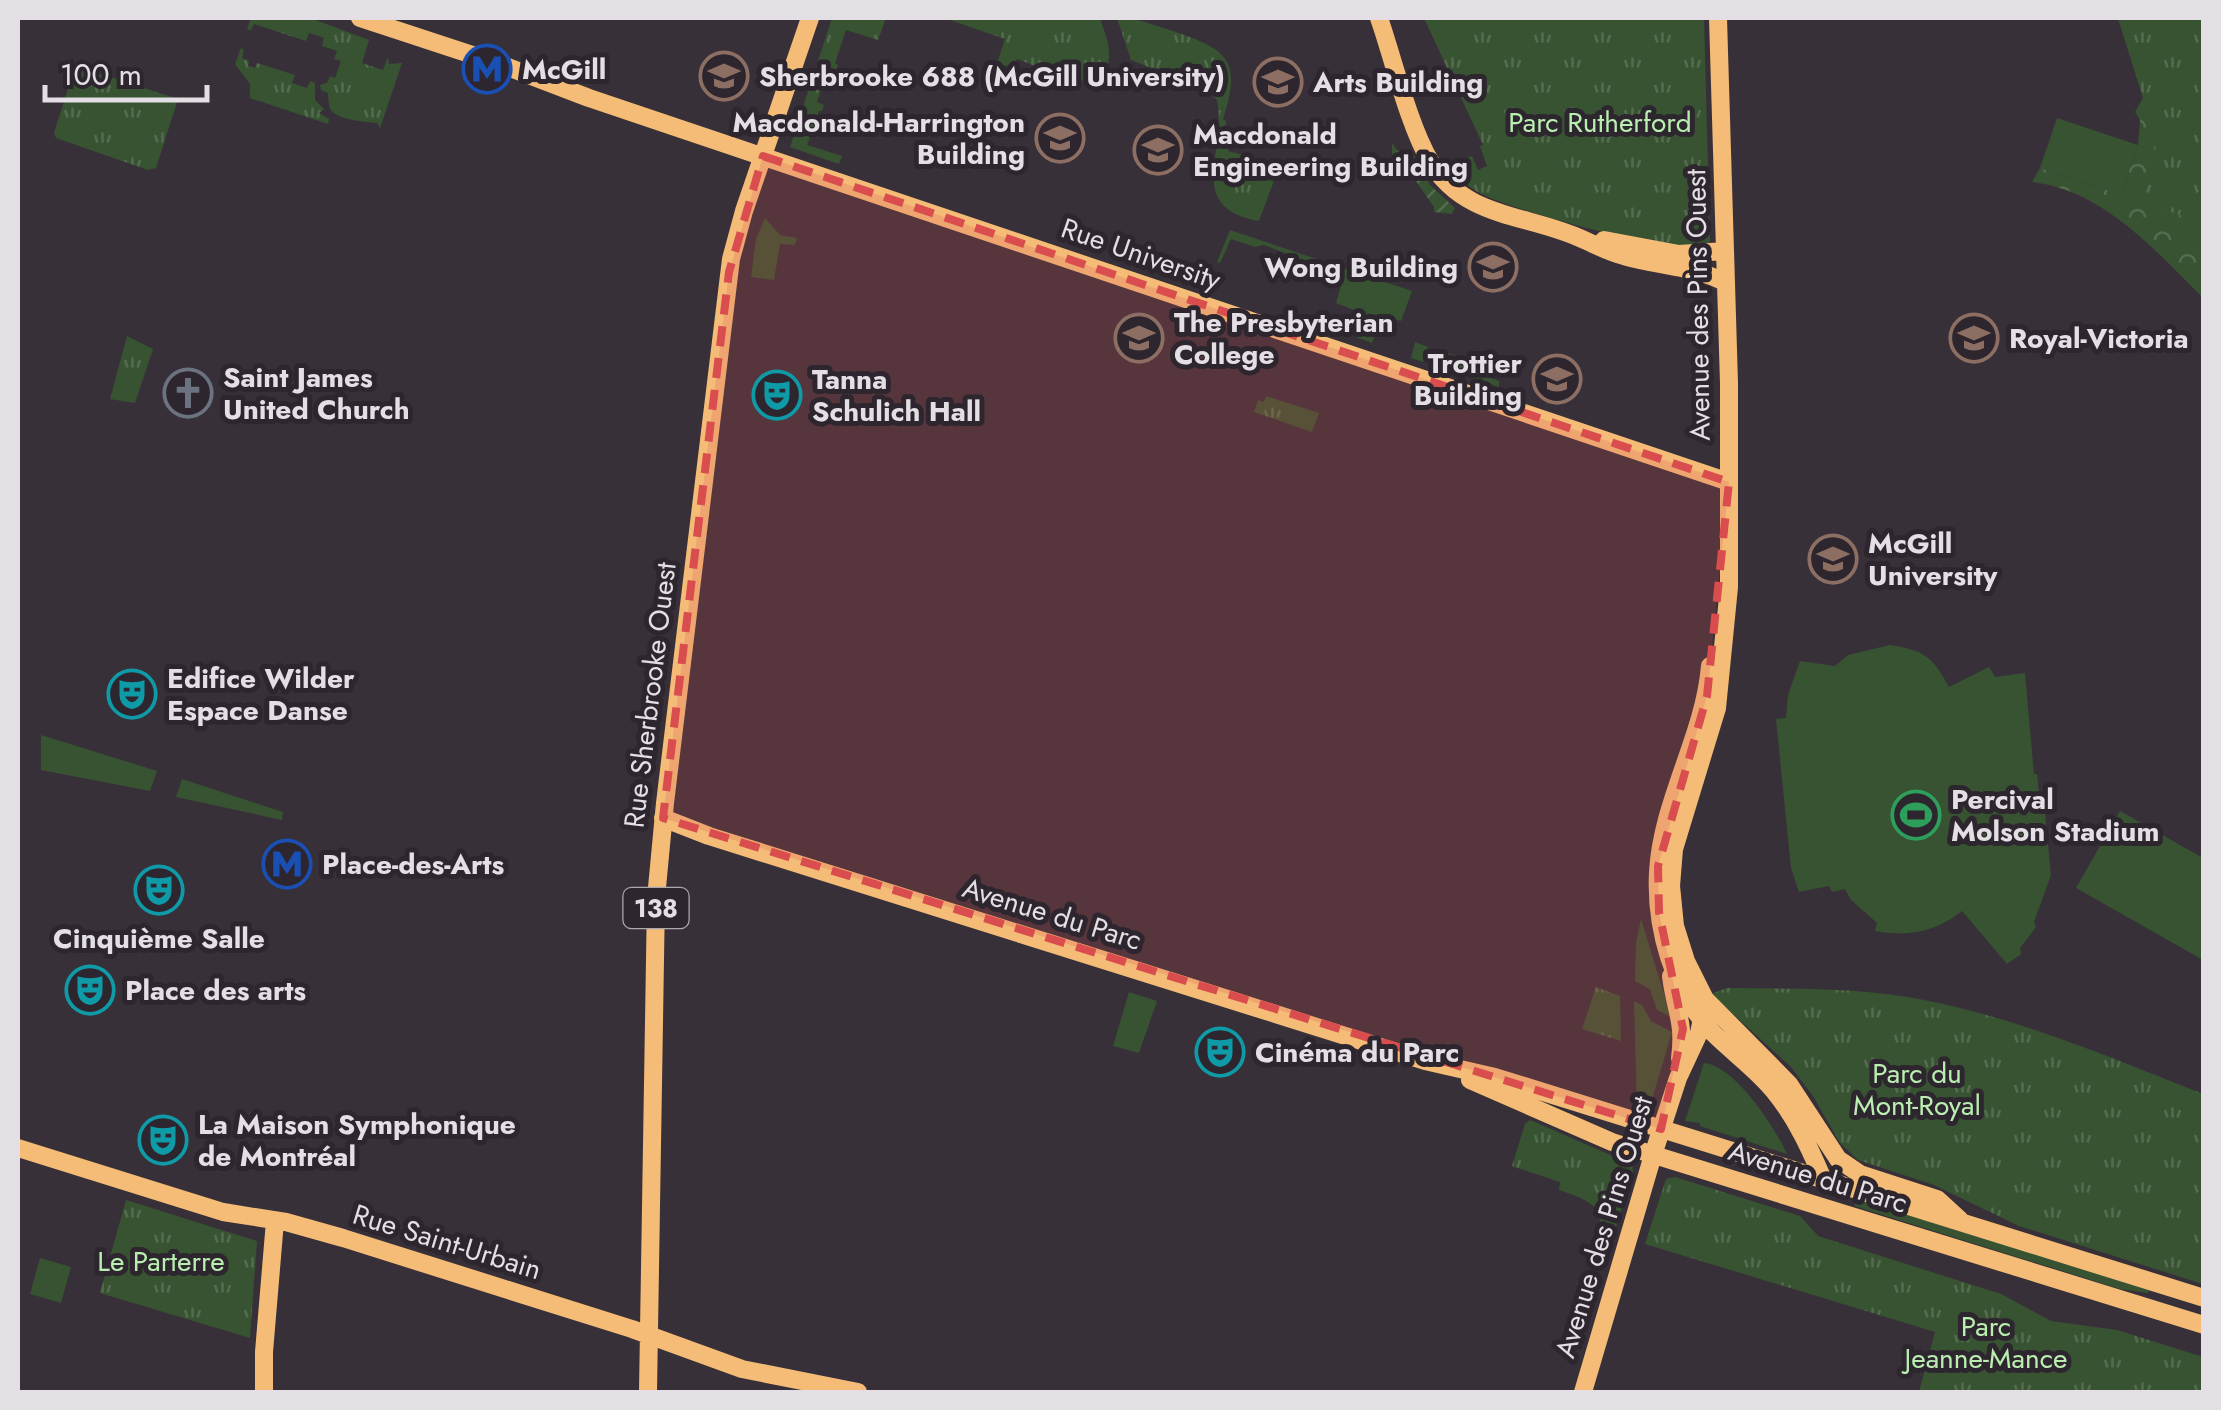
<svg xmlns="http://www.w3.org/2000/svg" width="2221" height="1410" viewBox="0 0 2221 1410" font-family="Jost,sans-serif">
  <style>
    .grass { fill: #375332 }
    .forest { fill: url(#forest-crowns) }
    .park { fill: url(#park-tufts) }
    .garden { fill: url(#garden-furrows) }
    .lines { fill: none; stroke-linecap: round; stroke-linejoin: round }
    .major { stroke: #f4bc77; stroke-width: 18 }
    .marked { fill: #d94d4e; fill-opacity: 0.2; stroke: #d94d4e; stroke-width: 8; stroke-dasharray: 20 12; stroke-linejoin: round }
    .labels { text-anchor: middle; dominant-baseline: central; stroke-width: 10; stroke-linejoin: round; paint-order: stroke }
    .shield { fill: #2d262e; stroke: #aca8ad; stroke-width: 2.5 }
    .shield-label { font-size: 25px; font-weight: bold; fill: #e3dfe4 }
    .poi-label { font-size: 28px; font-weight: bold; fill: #e3dfe4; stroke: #2d262e; text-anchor: start }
    .park-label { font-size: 28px; fill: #baeeb1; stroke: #2d262e }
    .street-label { font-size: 28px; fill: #e3dfe4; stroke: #2d262e }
  </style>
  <defs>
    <pattern id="forest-crowns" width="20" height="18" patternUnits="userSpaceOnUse" patternTransform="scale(2.5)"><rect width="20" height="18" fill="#375332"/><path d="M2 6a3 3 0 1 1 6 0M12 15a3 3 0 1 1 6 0" fill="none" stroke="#546b50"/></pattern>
    <pattern id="park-tufts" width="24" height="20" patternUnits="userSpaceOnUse" patternTransform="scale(2.5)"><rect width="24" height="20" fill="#375332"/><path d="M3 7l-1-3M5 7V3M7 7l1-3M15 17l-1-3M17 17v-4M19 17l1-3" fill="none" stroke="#546b50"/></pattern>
    <pattern id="garden-furrows" width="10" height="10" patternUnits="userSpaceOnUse" patternTransform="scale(2.5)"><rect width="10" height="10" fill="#375332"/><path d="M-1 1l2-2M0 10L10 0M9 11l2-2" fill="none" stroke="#546b50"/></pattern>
  </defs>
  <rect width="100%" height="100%" fill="#383038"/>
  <!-- grass -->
  <path class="grass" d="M2057,118L2138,145L2121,195L2040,168Z
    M765,218L780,235L797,238L795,245L780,244L774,280L751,277L756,239Z
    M1230,230L1412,291L1401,321L1382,317L1372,343L1350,335L1357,316L1354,310L1336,303L1344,276L1264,245L1255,247L1231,239L1220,263L1217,262Z
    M1415,342L1428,347L1427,352L1439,356L1442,351L1494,369L1491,378L1499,381V387L1411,358Z
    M1890,645C1924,650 1933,657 1949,687L1989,667L1995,677L2025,673L2034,774H2037L2039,793H2043L2051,875L2034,922L2036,927L2020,948L2021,954L2007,964L1962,911C1936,932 1908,937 1875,931L1877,923L1851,900L1845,889L1832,892L1829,886L1799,892L1791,868L1776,719L1786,718L1788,695L1800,661L1835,666L1848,655Z
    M41,735L157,771L150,791L41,770Z
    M182,779L283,812L282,820L176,797Z
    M2120,811L2203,858V960L2076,888Z
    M1641,919L1671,1017L1657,1010L1650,989L1635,981L1636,943Z
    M1129,992L1157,1001L1139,1053L1113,1046Z
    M1634,1001L1642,1005L1651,1021L1672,1032L1649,1110L1637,1107Z
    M1704,1063C1734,1065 1775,1127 1787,1154L1700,1126V1123L1685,1121Z
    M1857,1199L2149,1290L2148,1293L2120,1289L1854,1206Z
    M40,1258L71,1267L61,1303L30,1294Z"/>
  <!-- forest -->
  <path class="forest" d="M2118,18H2203V298C2155,250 2103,190 2032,182L2040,168L2121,195L2138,145L2140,120L2135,112L2143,98Z"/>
  <!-- park -->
  <path class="park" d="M273,18H310L369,40L362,63L383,70L388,57L389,64L402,63L380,128L377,123C366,122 337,120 330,109C329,108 328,95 328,93L321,90L320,85L327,83L330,76L335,78L341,61L334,59L337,51L322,46L324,38L309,33L306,41L254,24L251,30H247L250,20Z
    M832,18H886L878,40L846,30L835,63L838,65L836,71L828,69L817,102L824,105L822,111H819L807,145L842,156L839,164L790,147Z
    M944,18H1100C1103,29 1110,43 1109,56C1108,105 1041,67 1017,59L1013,68L997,63L1005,39Z
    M1117,18C1135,16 1152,25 1170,30C1226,49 1243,58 1223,119L1226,121L1223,143L1229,145L1228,151L1258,159L1278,170L1259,221C1183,207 1228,152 1217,100L1204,89L1131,60Z
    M1424,18H1704L1710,243C1681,259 1523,212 1488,197C1471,190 1456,177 1446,163L1453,160L1455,163L1472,156L1478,170L1487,166L1480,146L1483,145Z
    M2118,18H2203V223L2142,202L2154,167L2157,123L2151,122Z
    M241,48L244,50L242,58L249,61L248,66L255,68L257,63L295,75L292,83L307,88L310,81L315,83V100L324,109L319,113L329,119L328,124L250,98V84L235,64Z
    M79,67L178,99L156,168L148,170L56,138L54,133L73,73Z
    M127,336L153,349L135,403L110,399Z
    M1266,396L1319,413L1312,432L1254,412L1258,400L1264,402Z
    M1596,987L1620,996L1621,1041L1582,1029Z
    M1727,988C1792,989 1856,987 1919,999C2016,1017 2112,1058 2203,1094V1284L2019,1226L1934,1185L1858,1160L1840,1143L1813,1096L1791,1067L1711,994Z
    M1530,1120L1615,1157L1614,1161L1619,1163L1621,1159L1632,1165L1633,1171L1606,1260L1598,1258C1603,1211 1605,1205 1559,1190L1560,1182L1512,1166L1525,1124Z
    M1675,1177L1800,1216L1818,1236L2001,1294L2051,1321L2117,1330L2203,1357V1392H1919L1935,1332L1645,1244L1666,1179Z
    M126,1200L257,1241L250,1338L100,1293Z"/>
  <!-- garden -->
  <path class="garden" d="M1392,143L1400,154L1411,151L1430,185L1455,208L1452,214L1434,212V207L1406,167L1393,175L1389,169L1396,164L1392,157Z"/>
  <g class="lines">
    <!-- major -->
    <path class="major" d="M360,18L500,64L589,98L1729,482
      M1379,18C1393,58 1409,126 1430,161C1464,219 1528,214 1582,239C1596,245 1608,252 1624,256C1658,266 1695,266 1726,283
      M1718,18L1729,383V587L1717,708L1674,849L1671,886L1675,926L1686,961L1705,999L1789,1084L1838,1159L1860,1174L1937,1199L1960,1220
      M1604,240L1679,254L1725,251
      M1710,666C1704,737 1662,800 1658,872C1655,929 1673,991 1713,1033C1733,1053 1756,1069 1774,1091C1797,1119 1811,1151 1825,1184
      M663,818L709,836L1425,1061L1495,1077L2204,1298
      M1671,976C1675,1010 1685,1021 1680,1058
      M1470,1080L1612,1142L2204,1325
      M18,1148L223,1212L286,1222L343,1238L632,1329L742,1369L858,1392
      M264,1392V1352L275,1221
      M648,1392L656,898L665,803L731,259L744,211L810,18
      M1583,1392L1653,1155L1678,1078L1699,1033L1703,1014"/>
  </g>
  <!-- marked area -->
  <path class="marked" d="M763,156L1729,482L1707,696L1658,866L1659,912L1683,1029L1661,1129L663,818L729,272Z"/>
  <!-- icons -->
  <defs>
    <g id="metro-ring" transform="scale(2.5)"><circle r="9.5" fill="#2d262e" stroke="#1a4fb4" stroke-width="1.5"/><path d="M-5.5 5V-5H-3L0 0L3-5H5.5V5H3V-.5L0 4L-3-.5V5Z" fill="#1a4fb4"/></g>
    <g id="university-ring" transform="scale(2.5)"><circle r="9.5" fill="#2d262e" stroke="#8d6e63" stroke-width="1.5"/><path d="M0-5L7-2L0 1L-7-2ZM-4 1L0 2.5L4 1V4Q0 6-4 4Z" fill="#8d6e63"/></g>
    <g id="church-ring" transform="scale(2.5)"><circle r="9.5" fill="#2d262e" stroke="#6b7280" stroke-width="1.5"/><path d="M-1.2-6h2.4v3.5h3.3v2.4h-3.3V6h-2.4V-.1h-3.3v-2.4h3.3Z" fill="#6b7280"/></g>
    <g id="theatre-ring" transform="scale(2.5)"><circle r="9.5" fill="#2d262e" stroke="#0f9aa8" stroke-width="1.5"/><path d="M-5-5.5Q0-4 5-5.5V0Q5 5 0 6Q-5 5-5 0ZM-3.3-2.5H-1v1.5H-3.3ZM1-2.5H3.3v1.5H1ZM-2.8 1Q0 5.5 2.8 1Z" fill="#0f9aa8"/></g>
    <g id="stadium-ring" transform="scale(2.5)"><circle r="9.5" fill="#2d262e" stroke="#2e9e5b" stroke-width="1.5"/><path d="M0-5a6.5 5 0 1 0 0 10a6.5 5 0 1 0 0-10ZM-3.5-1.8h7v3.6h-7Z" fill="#2e9e5b"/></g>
  </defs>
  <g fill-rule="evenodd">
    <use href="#metro-ring" x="487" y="69"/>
    <use href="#university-ring" x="724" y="76"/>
    <use href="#university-ring" x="1278" y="82"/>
    <use href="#university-ring" x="1060" y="138"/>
    <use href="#university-ring" x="1158" y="150"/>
    <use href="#university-ring" x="1493" y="267"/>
    <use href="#university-ring" x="1139" y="338"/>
    <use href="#university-ring" x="1974" y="338"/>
    <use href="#university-ring" x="1557" y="379"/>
    <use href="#church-ring" x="188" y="393"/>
    <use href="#theatre-ring" x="777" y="395"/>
    <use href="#university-ring" x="1833" y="559"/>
    <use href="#theatre-ring" x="132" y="694"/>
    <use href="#stadium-ring" x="1916" y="815"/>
    <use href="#metro-ring" x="287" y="864"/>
    <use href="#theatre-ring" x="159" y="890"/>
    <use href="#theatre-ring" x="90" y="990"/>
    <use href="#theatre-ring" x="1220" y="1052"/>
    <use href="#theatre-ring" x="163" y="1140"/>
  </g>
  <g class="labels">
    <!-- shield labels -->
    <rect class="shield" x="623.5" y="888" width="65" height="40" rx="8"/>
    <g class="shield-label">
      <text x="656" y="908">138</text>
    </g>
    <!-- poi labels -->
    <g class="poi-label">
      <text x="522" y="69">McGill</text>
      <text x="759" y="76">Sherbrooke 688 (McGill University)</text>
      <text x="1313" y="82">Arts Building</text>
      <text x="1025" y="122" text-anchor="end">Macdonald-Harrington<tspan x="1025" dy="32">Building</tspan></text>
      <text x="1193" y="134">Macdonald<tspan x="1193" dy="32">Engineering Building</tspan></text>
      <text x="1458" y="267" text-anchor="end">Wong Building</text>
      <text x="1174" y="322">The Presbyterian<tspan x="1174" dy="32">College</tspan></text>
      <text x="2009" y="338">Royal-Victoria</text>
      <text x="1522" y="363" text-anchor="end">Trottier<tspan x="1522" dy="32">Building</tspan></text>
      <text x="223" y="377">Saint James<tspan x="223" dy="32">United Church</tspan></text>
      <text x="812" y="379">Tanna<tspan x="812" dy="32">Schulich Hall</tspan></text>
      <text x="1868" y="543">McGill<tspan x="1868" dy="32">University</tspan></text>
      <text x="167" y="678">Edifice Wilder<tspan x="167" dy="32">Espace Danse</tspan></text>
      <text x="1951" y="799">Percival<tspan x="1951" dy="32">Molson Stadium</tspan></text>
      <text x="322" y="864">Place-des-Arts</text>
      <text x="159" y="938" text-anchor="middle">Cinquième Salle</text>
      <text x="125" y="990">Place des arts</text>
      <text x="1255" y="1052">Cinéma du Parc</text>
      <text x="198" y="1124">La Maison Symphonique<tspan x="198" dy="32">de Montréal</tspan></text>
    </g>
    <!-- park labels -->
    <g class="park-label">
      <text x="1600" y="122">Parc Rutherford</text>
      <text x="1917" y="1073">Parc du<tspan x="1917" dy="32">Mont-Royal</tspan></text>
      <text x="161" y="1261">Le Parterre</text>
      <text x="1986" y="1326">Parc<tspan x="1986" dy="32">Jeanne-Mance</tspan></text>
    </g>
    <!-- street labels -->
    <g class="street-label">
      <text transform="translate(1141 254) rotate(19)">Rue University</text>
      <text transform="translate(1698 305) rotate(-91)">Avenue des Pins Ouest</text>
      <text transform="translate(650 695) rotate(-83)">Rue Sherbrooke Ouest</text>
      <text transform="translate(1052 914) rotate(17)">Avenue du Parc</text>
      <text transform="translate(1818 1177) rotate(17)">Avenue du Parc</text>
      <text transform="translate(1604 1227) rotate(-73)">Avenue des Pins Ouest</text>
      <text transform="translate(447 1242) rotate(17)">Rue Saint-Urbain</text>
    </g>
  </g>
  <!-- border -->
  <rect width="2221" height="1410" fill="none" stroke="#e3dfe4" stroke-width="40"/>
  <!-- scale -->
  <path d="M45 85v15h162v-15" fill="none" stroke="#e3dfe4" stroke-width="5"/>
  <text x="60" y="85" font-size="30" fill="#e3dfe4" stroke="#2d262e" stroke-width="8" paint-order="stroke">100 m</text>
</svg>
